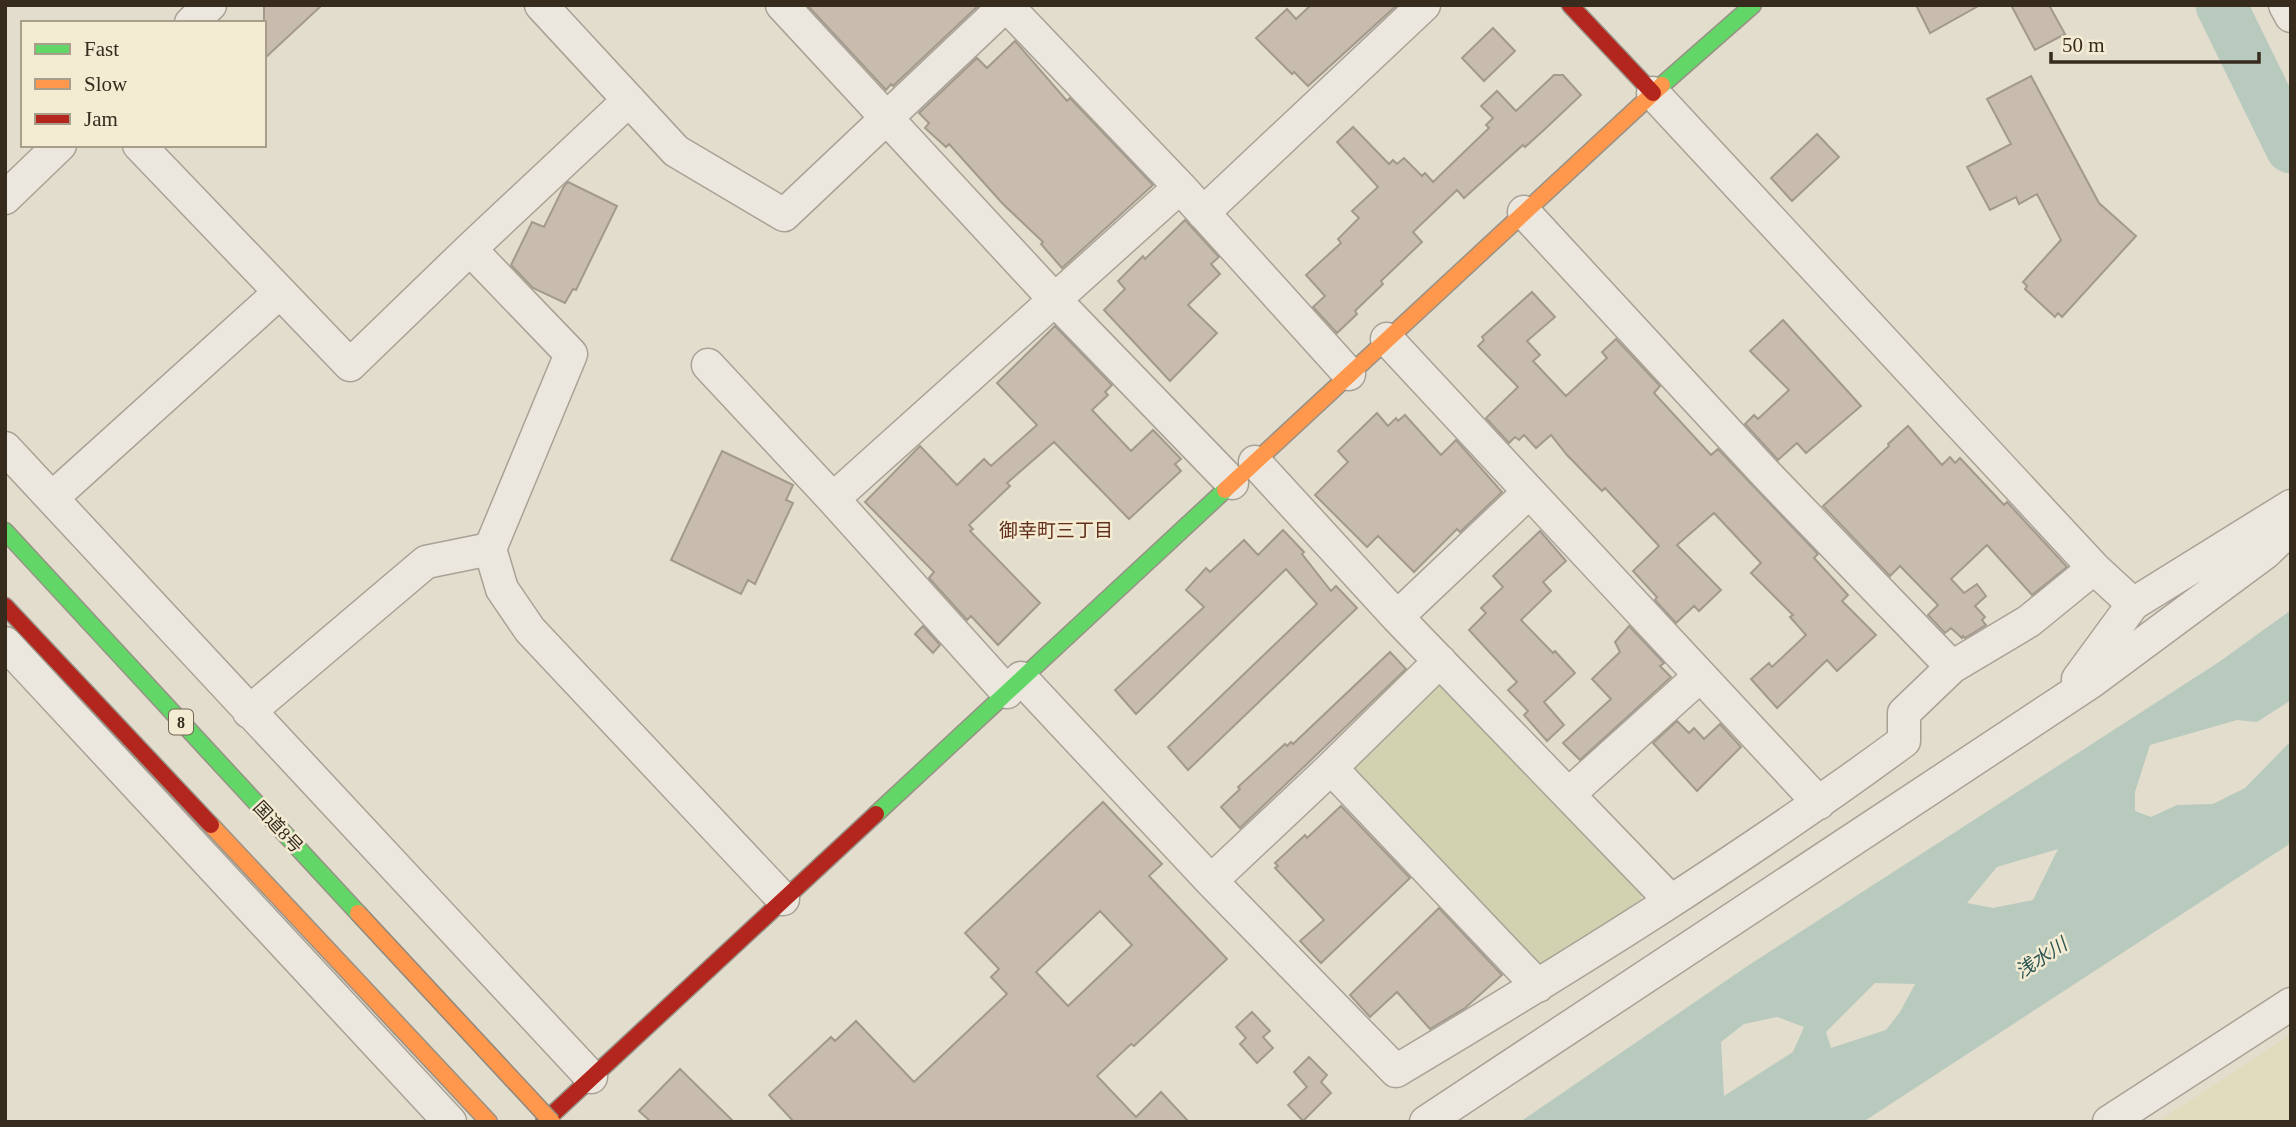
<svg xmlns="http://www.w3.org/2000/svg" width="2296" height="1127" viewBox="0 0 2296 1127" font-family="'Times New Roman','Noto Sans JP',serif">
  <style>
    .farmland { fill: #e2dcbe }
    .green { fill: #d1d3b0 }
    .water { fill: #b8c9be; fill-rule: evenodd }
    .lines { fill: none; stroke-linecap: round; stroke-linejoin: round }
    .river { stroke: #b8c9be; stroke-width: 51 }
    .building { fill: #c7bcae; stroke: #a3998c; stroke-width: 2; fill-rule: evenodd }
    .street-casing { stroke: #a8a296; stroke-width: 35 }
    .fast-casing { stroke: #989186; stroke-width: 19 }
    .slow-casing { stroke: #989186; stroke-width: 19 }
    .jam-casing { stroke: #989186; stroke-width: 19 }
    .street { stroke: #ece7de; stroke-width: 32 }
    .fast { stroke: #63d668; stroke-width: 16 }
    .slow { stroke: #ff974d; stroke-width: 16 }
    .jam { stroke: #b3261e; stroke-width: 16 }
    .slow-bridge-casing { stroke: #8e877d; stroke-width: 19; stroke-linecap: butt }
    .slow-bridge { stroke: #ff974d; stroke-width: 16 }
    .labels { text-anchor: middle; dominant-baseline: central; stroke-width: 5; stroke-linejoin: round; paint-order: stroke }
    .shield { fill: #f4ebd3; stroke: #706554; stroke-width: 2 }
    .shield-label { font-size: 16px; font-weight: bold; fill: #372b1e }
    .street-label { font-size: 18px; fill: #372b1e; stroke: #f4ebd3 }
    .neighbourhood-label { font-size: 19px; fill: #622f1f; stroke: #f4ebd3 }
    .water-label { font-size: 19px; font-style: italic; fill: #2e5654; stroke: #f4ebd3 }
  </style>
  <rect width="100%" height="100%" fill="#e3ddcd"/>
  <!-- farmland -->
  <path class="farmland" d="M2291,1034V1122H2157Z"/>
  <!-- green -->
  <path class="green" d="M1440,672L1641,883V902L1536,971L1342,767Z"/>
  <!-- water -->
  <path class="water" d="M2291,610V700L2257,722L2237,720L2150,745L2135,792V811L2151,817L2177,805L2213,804L2245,788L2291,741V843L1863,1122H1520L1746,967L2219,662ZM2058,849L2033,900L1993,908L1967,903L1997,867ZM1875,983L1915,984L1900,1012L1886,1030L1831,1048L1826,1032ZM1777,1017L1804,1027L1793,1052L1724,1096L1721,1042L1744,1024Z"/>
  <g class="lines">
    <!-- river -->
    <path class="river" d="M2221,5L2291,148"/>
  </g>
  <!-- building -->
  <path class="building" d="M264,5H322L264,59Z
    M807,5H979L893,86L891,84L886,90Z
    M1311,5H1397L1308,86L1294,72L1292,74L1256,38L1287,9L1296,19Z
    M1916,5H1980L1930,33Z
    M2011,5H2049L2065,34L2035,50Z
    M1493,28L1515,51L1484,81L1462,58Z
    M1015,41L1067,101L1070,98L1153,185L1062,268L1041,244L1043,242L1003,204L949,144L946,147L925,128L929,123L919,113L977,58L987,68Z
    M1554,75H1563L1581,95L1545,129L1525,147L1523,145L1464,198L1457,190L1413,232L1422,242L1381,281L1383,284L1355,311L1357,314L1337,333L1313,307L1325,296L1306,275L1341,243L1338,239L1359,218L1352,211L1378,187L1337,142L1353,127L1389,164L1393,160L1397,164L1404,158L1422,176L1425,173L1433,182L1489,128L1486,125L1493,118L1481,106L1497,91L1516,111Z
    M2031,76L2099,203L2136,236L2062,317L2058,313L2055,317L2025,289L2027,286L2023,282L2061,240L2037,194L2019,204L2016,197L1990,210L1967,167L2011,144L1987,99Z
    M1817,134L1839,157L1792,201L1771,178Z
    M568,182L617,206L576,290L573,289L565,303L533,288L511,265L532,222L544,227L564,186Z
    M1185,220L1219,257L1211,264L1220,274L1188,305L1217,333L1170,381L1104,310L1125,289L1118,281L1143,256L1145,259Z
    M1532,292L1555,317L1527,341L1540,355L1533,361L1566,396L1607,358L1602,352L1616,339L1660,386L1654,393L1711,455L1718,449L1818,554L1814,558L1848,595L1842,601L1876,635L1837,671L1827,660L1777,708L1751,679L1769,663L1772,667L1806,635L1790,617L1793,615L1751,573L1761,563L1714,513L1677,545L1721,590L1699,611L1694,606L1676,623L1655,600L1657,597L1633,571L1659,546L1605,488L1602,491L1567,455L1551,435L1536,448L1524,435L1519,440L1515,437L1509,443L1486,418L1518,387L1478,346L1484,340L1482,337Z
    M1783,320L1861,406L1806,453L1797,443L1778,460L1745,424L1754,415L1758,419L1789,390L1750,351Z
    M1055,326L1112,385L1105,392L1108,395L1092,410L1131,451L1153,430L1181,459L1175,464L1181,471L1129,519L1054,442L1007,483L1010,486L969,525L973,529L970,531L1040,603L998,645L971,616L967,620L929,578L934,572L865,502L920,446L957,485L984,459L991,466L1037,425L997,383Z
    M1377,413L1388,426L1396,418L1398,421L1405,415L1441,455L1456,440L1502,492L1460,532L1457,529L1414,572L1378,536L1367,547L1315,495L1348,462L1338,451Z
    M1908,426L1942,465L1950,457L1955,463L1960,458L2004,505L2007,502L2067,567L2032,595L1987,545L1951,579L1964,593L1977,584L1986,596L1975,606L1985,617L1982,620L1986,625L1965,638L1963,636L1962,638L1951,628L1945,633L1928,615L1938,605L1900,566L1890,576L1823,506L1889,446L1888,444Z
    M722,451L793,485L786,500L793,503L755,584L748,580L741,594L671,560Z
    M1283,530L1304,552L1302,554L1331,591L1336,586L1357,608L1188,770L1168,747L1317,604L1286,569L1136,714L1115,690L1204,607L1186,590L1206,568L1210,572L1244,540L1258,555Z
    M1540,531L1566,561L1543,582L1551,591L1521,620L1553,653L1555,651L1575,673L1544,702L1564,725L1547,741L1524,715L1528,711L1508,690L1517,682L1469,630L1486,613L1481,608L1503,587L1493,576Z
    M923,626L940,645L933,653L915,634Z
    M1629,626L1664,663L1660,666L1671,677L1580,760L1563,743L1611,699L1592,679L1620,652L1615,642Z
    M1390,652L1406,669L1240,828L1221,807L1240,789L1238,787L1285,744L1287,746L1291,742L1293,744Z
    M1677,721L1689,733L1694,728L1704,739L1720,724L1741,747L1697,791L1653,743Z
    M1103,802L1162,864L1149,876L1227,959L1134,1046L1131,1044L1097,1076L1136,1117L1161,1092L1189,1122H794L769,1095L831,1037L835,1041L856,1021L914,1082L1007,994L991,977L999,969L965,933ZM1100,911L1132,945L1068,1006L1036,972Z
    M1341,806L1410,878L1321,963L1300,941L1324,920L1275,868L1278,866L1275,863L1305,835L1307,838Z
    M1439,908L1502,975L1465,1008L1430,1029L1397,992L1370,1017L1350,995Z
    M1252,1012L1270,1031L1263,1037L1273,1048L1257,1063L1240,1044L1246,1038L1236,1027Z
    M1309,1057L1327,1075L1321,1082L1331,1093L1303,1121L1288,1105L1307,1087L1294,1072Z
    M680,1069L734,1122H651L639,1111Z"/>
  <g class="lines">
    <!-- street casing -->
    <g class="street-casing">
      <path id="street" d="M541,5L676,151L784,215L1006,5
        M782,5L1056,301L1232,483
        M1006,5L1180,187L1349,374
        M2285,5L2291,16
        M191,23L210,5
        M1653,93L2094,568L2133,604
        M139,145L350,365L470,249L629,100
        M5,198L60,145
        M1524,212L1767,475L1952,667
        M1203,213L1424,5
        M470,249L571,354L490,549L502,589L530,630L783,899
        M1387,339L1819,803
        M708,365L833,499L1007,692
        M5,448L591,1077
        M1255,462L1397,617L1671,901
        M52,498L279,293
        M833,499L1180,187
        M1397,617L1529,492
        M5,643L450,1122
        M1021,678L1211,881L1396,1071C1570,967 1741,861 1904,741V713L1952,667L2029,621L2094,568
        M2078,679L2133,604L2291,506
        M249,712L426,562L490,549
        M1331,768L1538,986
        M1569,794L1700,676
        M1211,881L1331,768L1440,661
        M1426,1122L2091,682L2265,553L2291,528
        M2109,1122L2291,1004"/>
    </g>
    <!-- fast casing -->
    <g class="fast-casing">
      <path id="fast" d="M1662,85L1753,5
        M5,531L358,913
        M876,814L1225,490"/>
    </g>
    <!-- slow casing -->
    <g class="slow-casing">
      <path id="slow" d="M1225,490L1662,85
        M211,825L489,1122"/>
    </g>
    <!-- jam casing -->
    <g class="jam-casing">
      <path id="jam" d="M1570,5L1653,93
        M5,606L211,825
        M544,1122L876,814"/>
    </g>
    <!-- street -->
    <use href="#street" class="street"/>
    <!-- fast -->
    <use href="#fast" class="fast"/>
    <!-- slow -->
    <use href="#slow" class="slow"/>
    <!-- jam -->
    <use href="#jam" class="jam"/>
    <!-- slow-bridge casing -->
    <g class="slow-bridge-casing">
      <path id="slow-bridge" d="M358,913L552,1122"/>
    </g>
    <!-- slow-bridge -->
    <use href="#slow-bridge" class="slow-bridge"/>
  </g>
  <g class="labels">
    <!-- shield labels -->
    <rect class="shield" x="169" y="709.5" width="24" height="25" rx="5"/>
    <g class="shield-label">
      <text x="181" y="722">8</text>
    </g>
    <!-- street labels -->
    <g class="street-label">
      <text transform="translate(278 827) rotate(47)">国道8号</text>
    </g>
    <!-- neighbourhood labels -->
    <g class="neighbourhood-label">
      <text x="1056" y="530">御幸町三丁目</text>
    </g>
    <!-- water labels -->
    <g class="water-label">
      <text transform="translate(2041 958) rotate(-33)">浅水川</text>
    </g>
  </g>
  <!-- border -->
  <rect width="2296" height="1127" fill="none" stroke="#372b1e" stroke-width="14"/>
  <!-- legend -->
  <rect x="21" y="21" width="245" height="126" fill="#f4ebd3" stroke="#a89e8b" stroke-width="2"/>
  <rect x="35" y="44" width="35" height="10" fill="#63d668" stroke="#a89e8b" stroke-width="2"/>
  <text x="84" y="56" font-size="21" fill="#372b1e">Fast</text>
  <rect x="35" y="79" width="35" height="10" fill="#ff974d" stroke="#a89e8b" stroke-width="2"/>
  <text x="84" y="91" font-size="21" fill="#372b1e">Slow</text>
  <rect x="35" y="114" width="35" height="10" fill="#b3261e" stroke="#a89e8b" stroke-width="2"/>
  <text x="84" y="126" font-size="21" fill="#372b1e">Jam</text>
  <!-- scale -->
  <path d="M2051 52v10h208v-10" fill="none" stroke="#372b1e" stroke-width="3.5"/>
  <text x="2062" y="52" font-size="21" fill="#372b1e" stroke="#f4ebd3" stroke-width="5" paint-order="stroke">50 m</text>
</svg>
